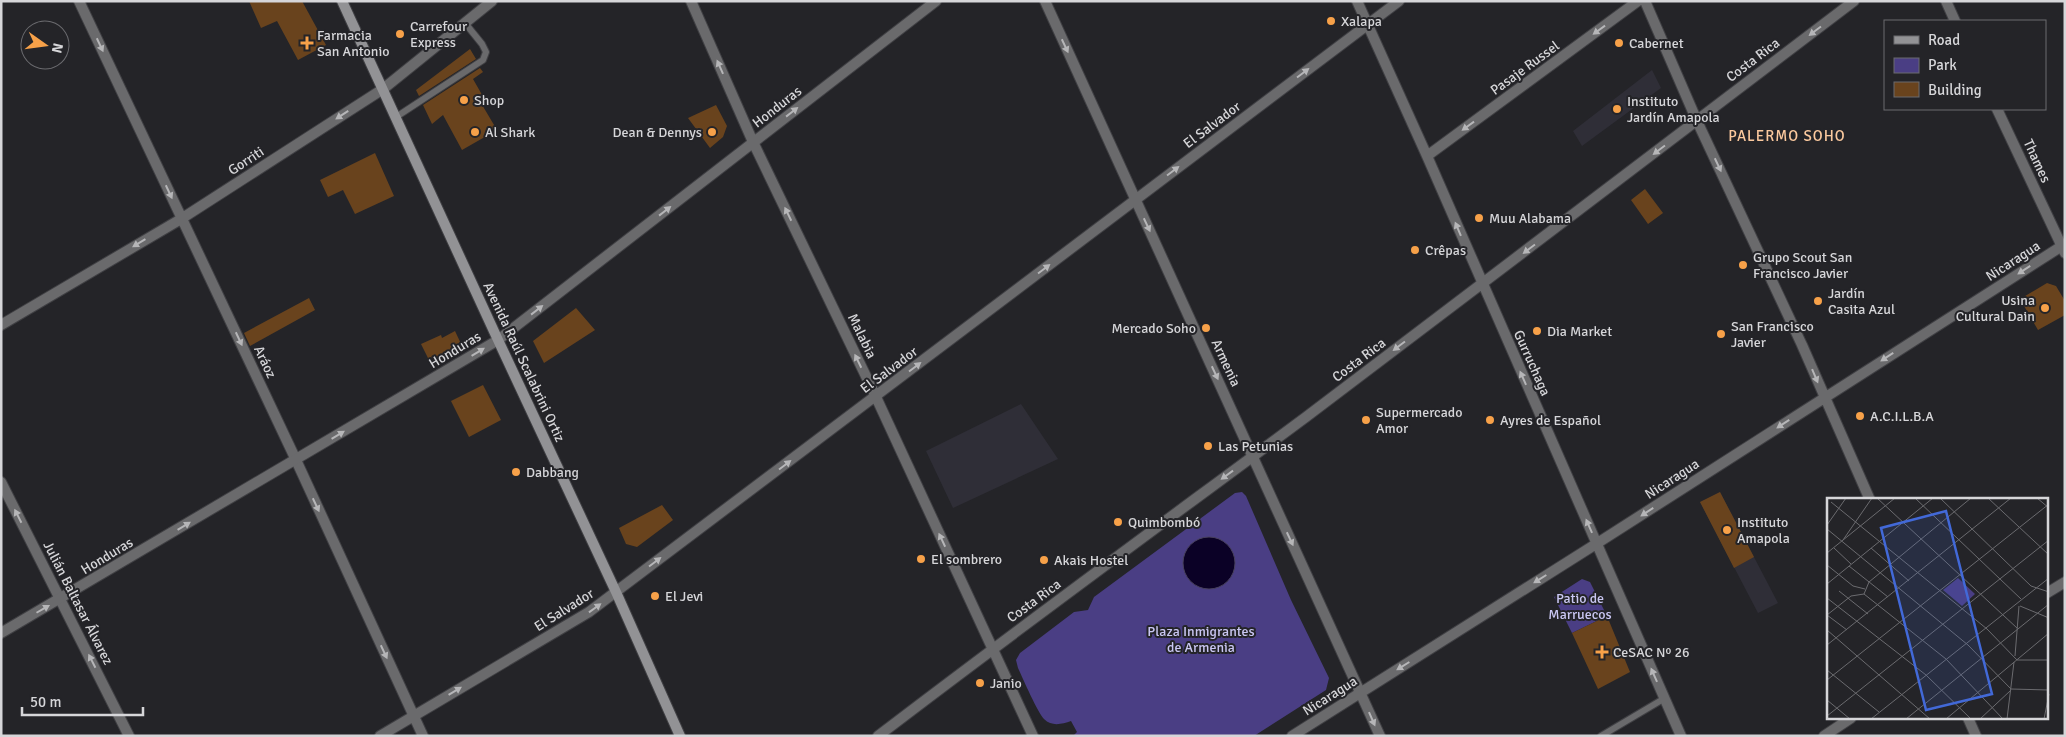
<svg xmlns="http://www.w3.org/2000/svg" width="2066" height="737" viewBox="0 0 2066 737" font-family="Signika,sans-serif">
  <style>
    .built { fill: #2f2e37 }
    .green { fill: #4a3e84 }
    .water { fill: #0b0126; stroke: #48415c }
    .building { fill: #69431d }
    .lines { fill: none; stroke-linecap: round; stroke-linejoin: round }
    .service-casing { stroke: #404044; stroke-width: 8 }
    .minor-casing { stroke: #404044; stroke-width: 12 }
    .tertiary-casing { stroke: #404044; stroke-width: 12 }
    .secondary-casing { stroke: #404044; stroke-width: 12 }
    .service { stroke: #6a6a6c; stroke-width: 6 }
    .minor { stroke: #6a6a6c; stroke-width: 10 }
    .tertiary { stroke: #6a6a6c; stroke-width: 10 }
    .secondary { stroke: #929295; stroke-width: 10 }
    .oneway { fill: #b6b6b8 }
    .poi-dot { fill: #f7a149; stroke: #242428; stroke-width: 2 }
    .labels { text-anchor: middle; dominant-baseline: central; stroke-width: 4; stroke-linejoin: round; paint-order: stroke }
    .poi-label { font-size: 14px; fill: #d6d6d9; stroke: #242428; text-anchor: start }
    .street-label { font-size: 14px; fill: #d6d6d9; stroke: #242428 }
    .park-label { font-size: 14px; fill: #cac7f3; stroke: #242428 }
    .neighbourhood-label { font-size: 15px; letter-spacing: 1px; fill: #fbc99e; stroke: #242428 }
    .inset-road { fill: none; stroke: #6b6b6f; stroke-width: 1 }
    .view { fill: #4269d8; fill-opacity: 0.15; stroke: #4269d8; stroke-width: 2.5 }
    .inset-edge { fill: none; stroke: #d6d6d9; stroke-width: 2.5 }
  </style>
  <rect width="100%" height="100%" fill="#242428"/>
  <!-- built -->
  <path class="built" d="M1652,70L1661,88L1582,146L1573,131Z
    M1021,404L1058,459L953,508L926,451Z
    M1720,492L1778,603L1758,613L1700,502Z"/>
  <!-- green -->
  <path class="green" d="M1242,492L1246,496L1291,600L1329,678L1326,690L1254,736H1073L1077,732L1071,721C1062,724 1052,727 1044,719C1038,713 1023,679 1018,668L1016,660L1020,653L1074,612L1088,610L1094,597L1235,493Z
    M1582,579L1590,582L1607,616L1572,633L1554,597Z"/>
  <!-- water -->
  <path class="water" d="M1183 563a26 26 0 1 1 52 0a26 26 0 1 1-52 0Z"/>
  <!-- building -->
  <path class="building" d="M249,1H302L326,45L298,60L277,21L261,28Z
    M470,49L476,59L419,96L416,90Z
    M480,68L483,72L473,79L485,100L481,103L497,130L462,150L443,115L432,124L423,105Z
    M716,105L727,126L723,137L710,148L688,118Z
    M375,153L394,196L355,214L343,190L328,197L320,180Z
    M1645,189L1663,213L1648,224L1631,200Z
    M2047,283L2056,286L2065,301V315L2038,330L2020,299Z
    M309,298L315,310L250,346L244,333Z
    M576,308L595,330L544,363L533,341Z
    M455,331L463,348L431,364L421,344L441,335L442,338Z
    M483,385L501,420L469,437L451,401Z
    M1720,492L1754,557L1734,568L1700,502Z
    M662,505L673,520L637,547L626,544L619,528Z
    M1607,616L1630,672L1598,689L1572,633Z"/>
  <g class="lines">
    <!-- service casing -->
    <g class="service-casing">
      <path id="service" d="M396,117L483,60L486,52L482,44L465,23
        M1601,736L1665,698"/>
    </g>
    <!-- minor casing -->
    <g class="minor-casing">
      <path id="minor" d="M79,1L296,460L423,736
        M691,1L753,142L876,397L1033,736
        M1045,1L1380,736
        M1357,1L1427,156L1681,736
        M1645,1L1697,121L1802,345L1870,500
        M1946,1L1955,21
        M1997,109L2065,253
        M1427,156L1638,1
        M1,325L181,219L383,89L492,1
        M498,340L936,1
        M1,482L129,736
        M2047,593L2065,582
        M1968,718L1976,736
        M380,736L589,612L1399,1
        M878,736C1019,628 1163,523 1306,417C1489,279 1670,139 1854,1
        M1292,736L1596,544L2065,244
        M1824,736L1851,718"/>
    </g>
    <!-- tertiary casing -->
    <g class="tertiary-casing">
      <path id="tertiary" d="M1,633L498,340"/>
    </g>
    <!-- secondary casing -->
    <g class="secondary-casing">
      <path id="secondary" d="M342,1L498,340L616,592L680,736"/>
    </g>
    <!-- service -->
    <use href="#service" class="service"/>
    <!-- minor -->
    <use href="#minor" class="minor"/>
    <!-- tertiary -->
    <use href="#tertiary" class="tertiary"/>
    <!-- secondary -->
    <use href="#secondary" class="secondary"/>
  </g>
  <!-- one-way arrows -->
  <defs><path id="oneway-solid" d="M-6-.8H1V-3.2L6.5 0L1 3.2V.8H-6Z" transform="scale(1.25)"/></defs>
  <g class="oneway">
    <use href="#oneway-solid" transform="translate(1599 30) rotate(144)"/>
    <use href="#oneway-solid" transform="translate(1815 31) rotate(143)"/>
    <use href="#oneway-solid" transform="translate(100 45) rotate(65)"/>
    <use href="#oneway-solid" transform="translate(1065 46) rotate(65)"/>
    <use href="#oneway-solid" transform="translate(720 67) rotate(-114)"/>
    <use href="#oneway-solid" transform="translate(1303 73) rotate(-37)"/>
    <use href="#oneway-solid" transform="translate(792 112) rotate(-38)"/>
    <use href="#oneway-solid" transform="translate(342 115) rotate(147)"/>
    <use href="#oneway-solid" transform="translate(1468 126) rotate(144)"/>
    <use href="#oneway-solid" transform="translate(1659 150) rotate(143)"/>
    <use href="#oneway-solid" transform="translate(1718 165) rotate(65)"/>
    <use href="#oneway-solid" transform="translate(1173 171) rotate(-37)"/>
    <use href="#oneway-solid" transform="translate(169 192) rotate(65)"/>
    <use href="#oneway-solid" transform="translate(665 211) rotate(-38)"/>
    <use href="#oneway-solid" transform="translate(788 214) rotate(-116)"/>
    <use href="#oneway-solid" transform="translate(1147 225) rotate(65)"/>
    <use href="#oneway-solid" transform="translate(1458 229) rotate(-113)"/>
    <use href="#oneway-solid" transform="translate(139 243) rotate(149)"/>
    <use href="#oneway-solid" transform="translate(1529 249) rotate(143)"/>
    <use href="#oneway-solid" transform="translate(1044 269) rotate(-37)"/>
    <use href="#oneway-solid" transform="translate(2024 270) rotate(147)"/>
    <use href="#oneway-solid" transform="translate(537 310) rotate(-38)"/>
    <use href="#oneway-solid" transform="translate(239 339) rotate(65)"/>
    <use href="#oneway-solid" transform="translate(1399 346) rotate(143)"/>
    <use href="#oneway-solid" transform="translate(478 352) rotate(-31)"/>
    <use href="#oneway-solid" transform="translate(1887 357) rotate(147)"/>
    <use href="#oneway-solid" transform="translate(858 361) rotate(-116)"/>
    <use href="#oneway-solid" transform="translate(915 367) rotate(-37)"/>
    <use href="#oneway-solid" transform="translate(1215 373) rotate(65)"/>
    <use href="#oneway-solid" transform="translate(1815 376) rotate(67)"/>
    <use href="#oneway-solid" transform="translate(1523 378) rotate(-114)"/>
    <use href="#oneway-solid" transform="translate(1783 424) rotate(147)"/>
    <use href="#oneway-solid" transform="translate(338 435) rotate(-31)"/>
    <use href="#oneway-solid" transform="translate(785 465) rotate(-37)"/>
    <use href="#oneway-solid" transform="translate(1227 475) rotate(144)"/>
    <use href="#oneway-solid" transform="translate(316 505) rotate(65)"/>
    <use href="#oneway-solid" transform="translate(1647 512) rotate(147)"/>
    <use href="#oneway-solid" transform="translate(18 516) rotate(-117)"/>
    <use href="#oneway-solid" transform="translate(184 526) rotate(-31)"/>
    <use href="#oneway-solid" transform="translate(1589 526) rotate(-114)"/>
    <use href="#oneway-solid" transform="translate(1290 539) rotate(65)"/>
    <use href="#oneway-solid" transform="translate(942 540) rotate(-115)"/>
    <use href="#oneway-solid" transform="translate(655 562) rotate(-37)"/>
    <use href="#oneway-solid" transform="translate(1540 579) rotate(148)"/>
    <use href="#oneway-solid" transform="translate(595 608) rotate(-36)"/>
    <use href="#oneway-solid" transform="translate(43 609) rotate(-30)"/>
    <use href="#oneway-solid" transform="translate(384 652) rotate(65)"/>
    <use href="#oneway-solid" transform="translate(92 661) rotate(-117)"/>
    <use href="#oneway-solid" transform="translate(1403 666) rotate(148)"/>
    <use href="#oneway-solid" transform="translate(1654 675) rotate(-114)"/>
    <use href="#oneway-solid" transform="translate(455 691) rotate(-31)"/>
    <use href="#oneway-solid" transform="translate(1372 719) rotate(66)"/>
  </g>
  <!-- markers -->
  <g class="poi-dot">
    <circle cx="1331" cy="21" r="5"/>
    <circle cx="400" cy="34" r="5"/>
    <path d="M304.5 35.5h5v5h5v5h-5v5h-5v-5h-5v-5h5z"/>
    <circle cx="1619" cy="43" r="5"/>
    <circle cx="464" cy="100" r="5"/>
    <circle cx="1617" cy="109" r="5"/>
    <circle cx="475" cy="132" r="5"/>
    <circle cx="712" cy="132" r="5"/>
    <circle cx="1479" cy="218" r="5"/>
    <circle cx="1415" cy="250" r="5"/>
    <circle cx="1743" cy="265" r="5"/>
    <circle cx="1818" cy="301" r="5"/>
    <circle cx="2045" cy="308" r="5"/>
    <circle cx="1206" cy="328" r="5"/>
    <circle cx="1537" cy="331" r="5"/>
    <circle cx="1721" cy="334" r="5"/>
    <circle cx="1860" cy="416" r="5"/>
    <circle cx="1366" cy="420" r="5"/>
    <circle cx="1490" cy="420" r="5"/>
    <circle cx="1208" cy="446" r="5"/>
    <circle cx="516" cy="472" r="5"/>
    <circle cx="1118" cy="522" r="5"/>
    <circle cx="1727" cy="530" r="5"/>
    <circle cx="921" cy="559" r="5"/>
    <circle cx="1044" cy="560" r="5"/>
    <circle cx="655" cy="596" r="5"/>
    <path d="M1599.5 644.5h5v5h5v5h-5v5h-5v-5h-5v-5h5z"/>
    <circle cx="980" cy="683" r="5"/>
  </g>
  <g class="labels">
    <!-- poi labels -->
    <g class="poi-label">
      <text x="1341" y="21">Xalapa</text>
      <text x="410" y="26">Carrefour<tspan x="410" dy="16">Express</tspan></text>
      <text x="317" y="35">Farmacia<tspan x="317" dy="16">San Antonio</tspan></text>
      <text x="1629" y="43">Cabernet</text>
      <text x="474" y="100">Shop</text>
      <text x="1627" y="101">Instituto<tspan x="1627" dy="16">Jardín Amapola</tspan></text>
      <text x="485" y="132">Al Shark</text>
      <text x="702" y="132" text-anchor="end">Dean &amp; Dennys</text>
      <text x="1489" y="218">Muu Alabama</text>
      <text x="1425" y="250">Crêpas</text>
      <text x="1753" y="257">Grupo Scout San<tspan x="1753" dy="16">Francisco Javier</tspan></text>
      <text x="1828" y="293">Jardín<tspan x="1828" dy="16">Casita Azul</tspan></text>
      <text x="2035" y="300" text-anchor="end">Usina<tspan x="2035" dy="16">Cultural Dain</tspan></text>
      <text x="1731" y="326">San Francisco<tspan x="1731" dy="16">Javier</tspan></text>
      <text x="1196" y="328" text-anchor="end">Mercado Soho</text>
      <text x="1547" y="331">Dia Market</text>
      <text x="1376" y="412">Supermercado<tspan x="1376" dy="16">Amor</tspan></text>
      <text x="1870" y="416">A.C.I.L.B.A</text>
      <text x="1500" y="420">Ayres de Español</text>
      <text x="1218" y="446">Las Petunias</text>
      <text x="526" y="472">Dabbang</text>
      <text x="1128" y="522">Quimbombó</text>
      <text x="1737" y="522">Instituto<tspan x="1737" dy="16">Amapola</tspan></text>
      <text x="931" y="559">El sombrero</text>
      <text x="1054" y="560">Akais Hostel</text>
      <text x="665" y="596">El Jevi</text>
      <text x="1613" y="652">CeSAC Nº 26</text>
      <text x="990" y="683">Janio</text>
    </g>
    <!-- street labels -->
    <g class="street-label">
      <text transform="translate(1753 60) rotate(-37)">Costa Rica</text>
      <text transform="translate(1525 68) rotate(-36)">Pasaje Russel</text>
      <text transform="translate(777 107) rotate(-38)">Honduras</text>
      <text transform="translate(1212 125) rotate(-37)">El Salvador</text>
      <text transform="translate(246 161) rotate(-33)">Gorriti</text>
      <text transform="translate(2037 161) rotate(65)">Thames</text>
      <text transform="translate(2013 261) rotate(-33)">Nicaragua</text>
      <text transform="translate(862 336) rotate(64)">Malabia</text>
      <text transform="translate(455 350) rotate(-31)">Honduras</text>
      <text transform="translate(1359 360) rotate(-37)">Costa Rica</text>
      <text transform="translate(265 362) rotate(65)">Aráoz</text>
      <text transform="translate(524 362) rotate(65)">Avenida Raúl Scalabrini Ortiz</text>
      <text transform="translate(1226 363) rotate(65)">Armenia</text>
      <text transform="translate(1532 363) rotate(66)">Gurruchaga</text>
      <text transform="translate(889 370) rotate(-37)">El Salvador</text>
      <text transform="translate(1672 479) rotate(-33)">Nicaragua</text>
      <text transform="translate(107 556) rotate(-31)">Honduras</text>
      <text transform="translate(1034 601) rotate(-36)">Costa Rica</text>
      <text transform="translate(78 603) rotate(63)">Julián Baltasar Álvarez</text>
      <text transform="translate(564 610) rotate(-32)">El Salvador</text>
      <text transform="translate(1330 696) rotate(-32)">Nicaragua</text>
    </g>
    <!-- park labels -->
    <g class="park-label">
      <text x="1580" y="598">Patio de<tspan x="1580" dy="16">Marruecos</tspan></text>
      <text x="1201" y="631">Plaza Inmigrantes<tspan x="1201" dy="16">de Armenia</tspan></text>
    </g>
    <!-- neighbourhood labels -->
    <g class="neighbourhood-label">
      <text x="1787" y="136">PALERMO SOHO</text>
    </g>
  </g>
  <!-- overview -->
  <g transform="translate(1827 498)">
    <rect width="221" height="221" fill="#242428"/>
    <path d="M131,80L148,96L135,108L116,92Z" fill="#4a3e84"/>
    <path class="inset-road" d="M50,0L190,130M88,0L194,101M113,0L204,88L222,94M161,0L222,57M210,0L222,10M4,4L160,131L190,162H222M0,27L19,0M0,31L141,147L184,191L222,192M16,42L45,0M7,50L24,66M44,50L82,83M0,55L68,0M0,67L26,88L38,91M22,68L61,99M0,86L106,0M12,93L41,116M37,96L119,161L176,221M37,96L42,84L144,0M0,100L99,177L144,221M193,108L222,120M0,117L24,98L37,96M0,117L20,132M0,132L103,221M0,147L184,0M188,158L192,108M0,172L52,214M0,182L222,6M0,202L23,221M0,218L222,42M44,221L222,80M79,221L222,106M119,221L222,135M153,221L183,193M180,221L187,164M217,221L222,196"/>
    <path class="view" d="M119,13L165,196L99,212L54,30Z"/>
    <rect width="221" height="221" class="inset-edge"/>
  </g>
  <!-- border -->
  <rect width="2066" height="737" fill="none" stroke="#d6d6d9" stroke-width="5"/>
  <!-- legend -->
  <rect x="1884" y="20" width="162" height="90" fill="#242428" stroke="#6b6b6f"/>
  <rect x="1894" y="36" width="25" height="8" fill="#929295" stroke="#6b6b6f"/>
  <text x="1928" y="45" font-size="15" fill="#d6d6d9">Road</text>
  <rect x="1894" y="58" width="25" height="15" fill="#4a3e84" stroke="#6b6b6f"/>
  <text x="1928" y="70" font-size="15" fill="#d6d6d9">Park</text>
  <rect x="1894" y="82" width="25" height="15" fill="#69431d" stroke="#6b6b6f"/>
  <text x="1928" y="95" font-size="15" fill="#d6d6d9">Building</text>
  <!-- north arrow -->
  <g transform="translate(45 45) rotate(104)"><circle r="24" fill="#242428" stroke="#6b6b6f"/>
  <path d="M0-4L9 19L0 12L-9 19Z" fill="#f7a149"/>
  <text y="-8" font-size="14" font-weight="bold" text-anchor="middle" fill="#d6d6d9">N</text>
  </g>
  <!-- scale -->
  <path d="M22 707v8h121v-8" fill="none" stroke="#d6d6d9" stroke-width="2.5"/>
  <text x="30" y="707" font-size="15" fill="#d6d6d9" stroke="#242428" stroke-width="4" paint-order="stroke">50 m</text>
</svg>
